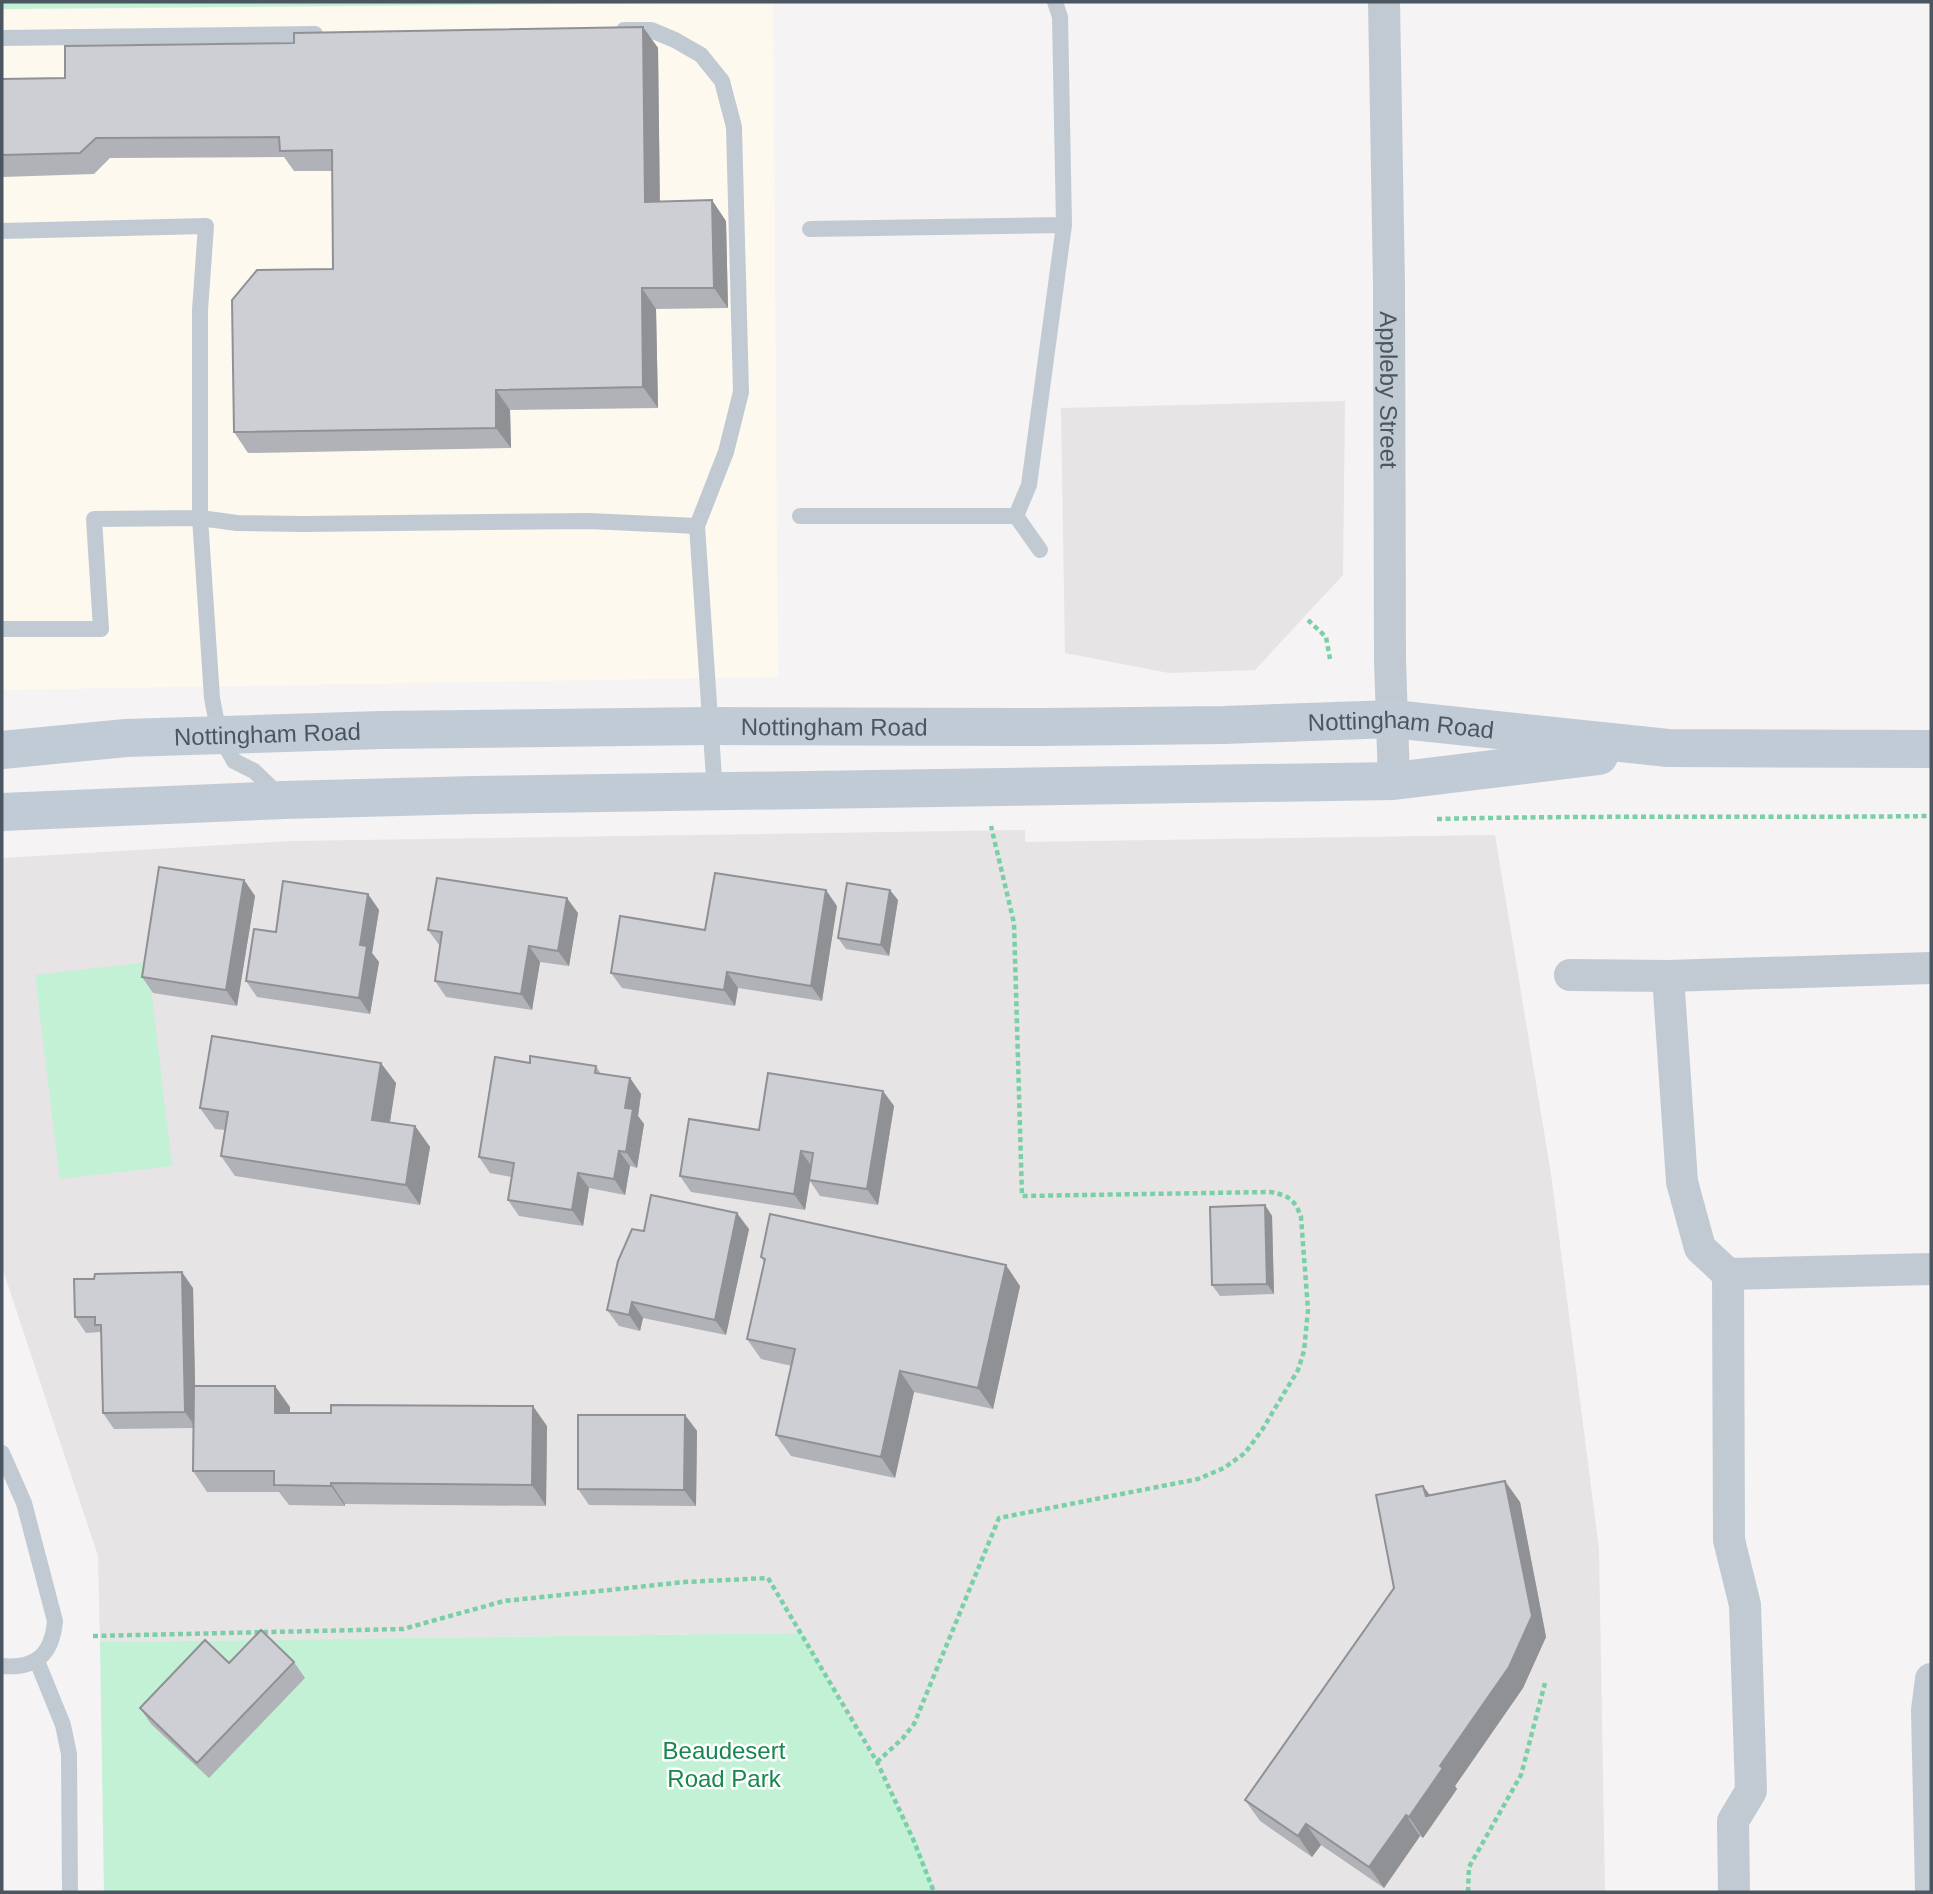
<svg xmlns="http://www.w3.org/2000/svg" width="1933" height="1894" viewBox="0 0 1933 1894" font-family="Arial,sans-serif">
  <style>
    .commercial { fill: #fdf9ef }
    .education { fill: #e6e4e5 }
    .green { fill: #c3f1d5 }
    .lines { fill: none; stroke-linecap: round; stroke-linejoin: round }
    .path { stroke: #7ad0a6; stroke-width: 4.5; stroke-dasharray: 5 3.5; stroke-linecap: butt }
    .lane { stroke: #c1cad2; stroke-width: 16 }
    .street { stroke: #c1cad2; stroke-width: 32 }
    .secondary { stroke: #c1cbd6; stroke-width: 38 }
    .wall { fill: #b0b2b7 }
    .shaded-wall { fill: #909195 }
    .building { fill: #cdcfd5; stroke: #909195; stroke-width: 2 }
    .labels { text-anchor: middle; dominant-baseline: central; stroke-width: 5; stroke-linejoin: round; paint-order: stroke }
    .street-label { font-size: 24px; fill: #4a5661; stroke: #fff }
    .park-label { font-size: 24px; fill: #17864f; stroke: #fff }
  </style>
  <rect width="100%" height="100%" fill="#f5f3f3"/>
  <!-- commercial -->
  <path class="commercial" d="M773,2L778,677L2,690V10Z"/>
  <!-- education -->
  <path class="education" d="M1345,401L1343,575L1255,670L1169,673L1065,653L1061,408Z
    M1025,830V842L1495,835L1551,1174L1599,1549L1605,1892H935L918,1843L802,1633L100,1642L98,1556L2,1267V858L292,841Z"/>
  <!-- green -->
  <path class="green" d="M2,2H773L2,9Z
    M148,962L172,1166L60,1179L35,975Z
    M802,1633L918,1843L935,1892H104L100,1642Z"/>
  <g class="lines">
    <!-- path -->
    <path class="path" d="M1308,620L1326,637L1330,659
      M1437,819C1602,815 1766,818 1931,816
      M93,1636L403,1629L504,1601L685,1582L768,1578L877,1762L913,1839L934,1892
      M877,1762L903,1738L914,1724L999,1518L1198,1479L1224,1468L1245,1453L1262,1430L1298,1370L1304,1351L1308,1310L1301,1217C1295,1200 1289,1195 1270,1192L1022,1196L1014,923L991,826
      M1468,1892L1469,1867L1521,1775L1545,1683"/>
    <!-- lane -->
    <path class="lane" d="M624,30H651L675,40L701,55L722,81L734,127L741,392L726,452L697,526L715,793
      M2,38L315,34
      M810,229L1064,225
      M2,231L206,226L200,310V518L212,698L219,734L234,761L254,771L280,796
      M800,516H1016
      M1040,550L1016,516L1029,485L1064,225L1060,17L1055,2
      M2,629H101L94,519L200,518L237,523L303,524L589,521L697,526
      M2,1453L24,1503L55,1621C52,1655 36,1669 2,1666
      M37,1661L63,1725L69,1754L70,1892"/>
    <!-- street -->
    <g class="street">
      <path id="s1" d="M1384,2L1389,285L1390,660L1394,781"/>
      <path d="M1570,975L1668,976"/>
      <path d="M1728,1274L1931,1269"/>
      <path d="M1734,1892L1733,1821L1751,1791L1745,1605L1729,1540L1728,1274L1700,1248L1682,1182L1668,976L1931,968"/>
      <path d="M1931,1892L1927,1710L1931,1679"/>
    </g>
    <!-- secondary -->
    <g class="secondary">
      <path id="s2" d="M2,750L126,738L381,730L709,726L1043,727L1224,725L1393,719L1668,748L1931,749"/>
      <path d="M2,812L284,800L475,795L1394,781L1599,756"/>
    </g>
  </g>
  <!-- wall -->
  <path class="wall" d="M643,27L658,48L660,202L726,221L728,308L656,309L658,408L510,410L511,448L248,453L234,432L333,269L332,171H294L284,157L110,158L94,174L2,177V79L65,78L294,43Z
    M244,880L255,896L237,1006L153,993L142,977Z
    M368,894L379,910L372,953L379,962L370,1014L257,997L246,981Z
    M898,900L889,956L846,949L838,938Z
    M837,906L822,1001L738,988L735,1006L622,988L611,973L705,930Z
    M578,913L569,966L540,962L532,1010L446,997L435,981L440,946L428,930Z
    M530,1063L596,1066L601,1074L630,1078L641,1094L638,1116L644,1124L637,1168L630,1166L625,1195L589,1188L583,1226L519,1216L508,1200L511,1177L490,1173L479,1157Z
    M396,1083L390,1122L415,1126L430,1147L420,1205L235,1176L221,1156L225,1130L215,1129L200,1108Z
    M883,1091L894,1106L878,1205L820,1196L810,1181L805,1210L691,1192L680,1176L759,1130Z
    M1265,1205L1272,1216L1274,1294L1220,1296L1212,1285Z
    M749,1229L726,1335L643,1318L640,1331L619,1326L607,1310L644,1231Z
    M761,1257L1020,1286L993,1409L914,1392L895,1478L791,1456L776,1435L792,1366L761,1359L747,1339L764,1262Z
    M193,1288L195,1386L290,1407V1413L547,1426L546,1506L345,1504V1506L289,1505L279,1492H207L193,1471V1428L114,1429L103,1413L101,1334L100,1332L86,1333L75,1317Z
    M685,1415L697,1431L696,1506L589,1505L578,1489Z
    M1423,1486L1430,1496L1520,1502L1546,1637L1523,1688L1455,1786L1457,1789L1423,1838L1420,1836L1384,1888L1321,1845L1312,1857L1260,1821L1245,1800L1394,1588Z
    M294,1662L305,1678L209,1778L151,1724L140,1708L229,1663Z"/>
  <!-- shaded-wall -->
  <path class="shaded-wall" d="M643,27L658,48L660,223L645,202Z
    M712,200L726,221L728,308L714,288Z
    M642,288L656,309L658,408L643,387Z
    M496,390L510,410L511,448L496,428Z
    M244,880L255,896L237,1006L226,990Z
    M826,890L837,906L822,1001L811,986Z
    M890,890L898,900L889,956L881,945Z
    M368,894L379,910L372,953L379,962L370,1014L359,998L360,945Z
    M567,898L578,913L569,966L558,951Z
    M529,946L540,962L532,1010L521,994Z
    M727,972L738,988L735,1006L724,990Z
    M381,1063L396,1083L387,1140L372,1120Z
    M630,1078L641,1094L638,1116L644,1124L637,1168L626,1152L625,1108Z
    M883,1091L894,1106L878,1205L867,1189Z
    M415,1126L430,1147L420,1205L406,1185Z
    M619,1151L630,1166L625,1195L614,1179Z
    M801,1151L812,1167L805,1210L794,1194Z
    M578,1173L589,1188L583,1226L572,1210Z
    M1265,1205L1272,1216L1274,1294L1267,1284Z
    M737,1213L749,1229L726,1335L715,1320Z
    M1006,1265L1020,1286L993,1409L978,1388Z
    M182,1272L193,1288L196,1428L185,1412Z
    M632,1302L643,1318L640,1331L629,1315Z
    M900,1371L914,1392L895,1478L881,1457Z
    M275,1386L290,1407V1434L275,1413Z
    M533,1406L547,1426L546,1506L532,1485Z
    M685,1415L697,1431L696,1506L684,1490Z
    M1505,1481L1520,1502L1546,1637L1523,1688L1455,1786L1457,1789L1423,1838L1409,1817L1440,1766Z
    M331,1483L345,1504V1506L331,1486Z
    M1423,1486L1438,1506L1426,1496Z
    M1406,1815L1420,1836L1384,1888L1369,1867Z
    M1306,1824L1321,1845L1312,1857L1298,1836Z"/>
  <!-- building -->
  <path class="building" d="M643,27L645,202L712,200L714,288H642L643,387L496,390V428L234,432L232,300L257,270L333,269L332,150L280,151L279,137L96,138L80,153L2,155V79L65,78V46L294,43V33Z
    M159,867L244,880L226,990L142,977Z
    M715,873L826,890L811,986L727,972L724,990L611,973L620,916L705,930Z
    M437,878L567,898L558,951L529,946L521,994L435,981L442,932L428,930Z
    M283,881L368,894L360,945L367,946L359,998L246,981L254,929L276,932Z
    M847,883L890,890L881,945L838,938Z
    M212,1036L381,1063L372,1120L415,1126L406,1185L221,1156L228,1112L200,1108Z
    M530,1056L596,1066L595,1073L630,1078L625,1108L633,1109L626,1152L619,1151L614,1179L578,1173L572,1210L508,1200L514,1163L479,1157L495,1057L530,1063Z
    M768,1073L883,1091L867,1189L809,1180L813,1153L801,1151L794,1194L680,1176L689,1119L759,1130Z
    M651,1195L737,1213L715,1320L632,1302L629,1315L607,1310L618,1261L632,1229L644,1231Z
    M1265,1205L1267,1284L1212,1285L1210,1207Z
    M770,1214L1006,1265L978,1388L900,1371L881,1457L776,1435L795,1349L747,1339L765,1259L761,1257Z
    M182,1272L185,1412L103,1413L101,1325H95V1317H75L74,1279H94L95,1274Z
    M194,1386H275V1413H331V1405L533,1406L532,1485L331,1483V1486L274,1485V1471H193Z
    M578,1415H685L684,1490L578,1489Z
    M1505,1481L1532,1616L1509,1667L1440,1766L1443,1768L1409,1817L1406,1815L1369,1867L1306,1824L1298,1836L1245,1800L1394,1588L1376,1495L1423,1486L1426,1496Z
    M261,1630L294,1662L197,1763L140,1708L205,1640L229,1663Z"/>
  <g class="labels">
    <!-- street labels -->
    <g class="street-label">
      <text stroke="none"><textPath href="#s1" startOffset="388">Appleby Street</textPath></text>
      <text stroke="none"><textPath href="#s2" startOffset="833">Nottingham Road</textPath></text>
      <text stroke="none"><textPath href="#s2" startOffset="1400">Nottingham Road</textPath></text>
      <text stroke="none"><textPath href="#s2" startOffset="266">Nottingham Road</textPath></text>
    </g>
    <!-- park labels -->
    <g class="park-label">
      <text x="724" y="1750">Beaudesert<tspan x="724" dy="28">Road Park</tspan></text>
    </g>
  </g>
  <!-- border -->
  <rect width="1933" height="1894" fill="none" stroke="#4a5661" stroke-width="7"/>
</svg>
